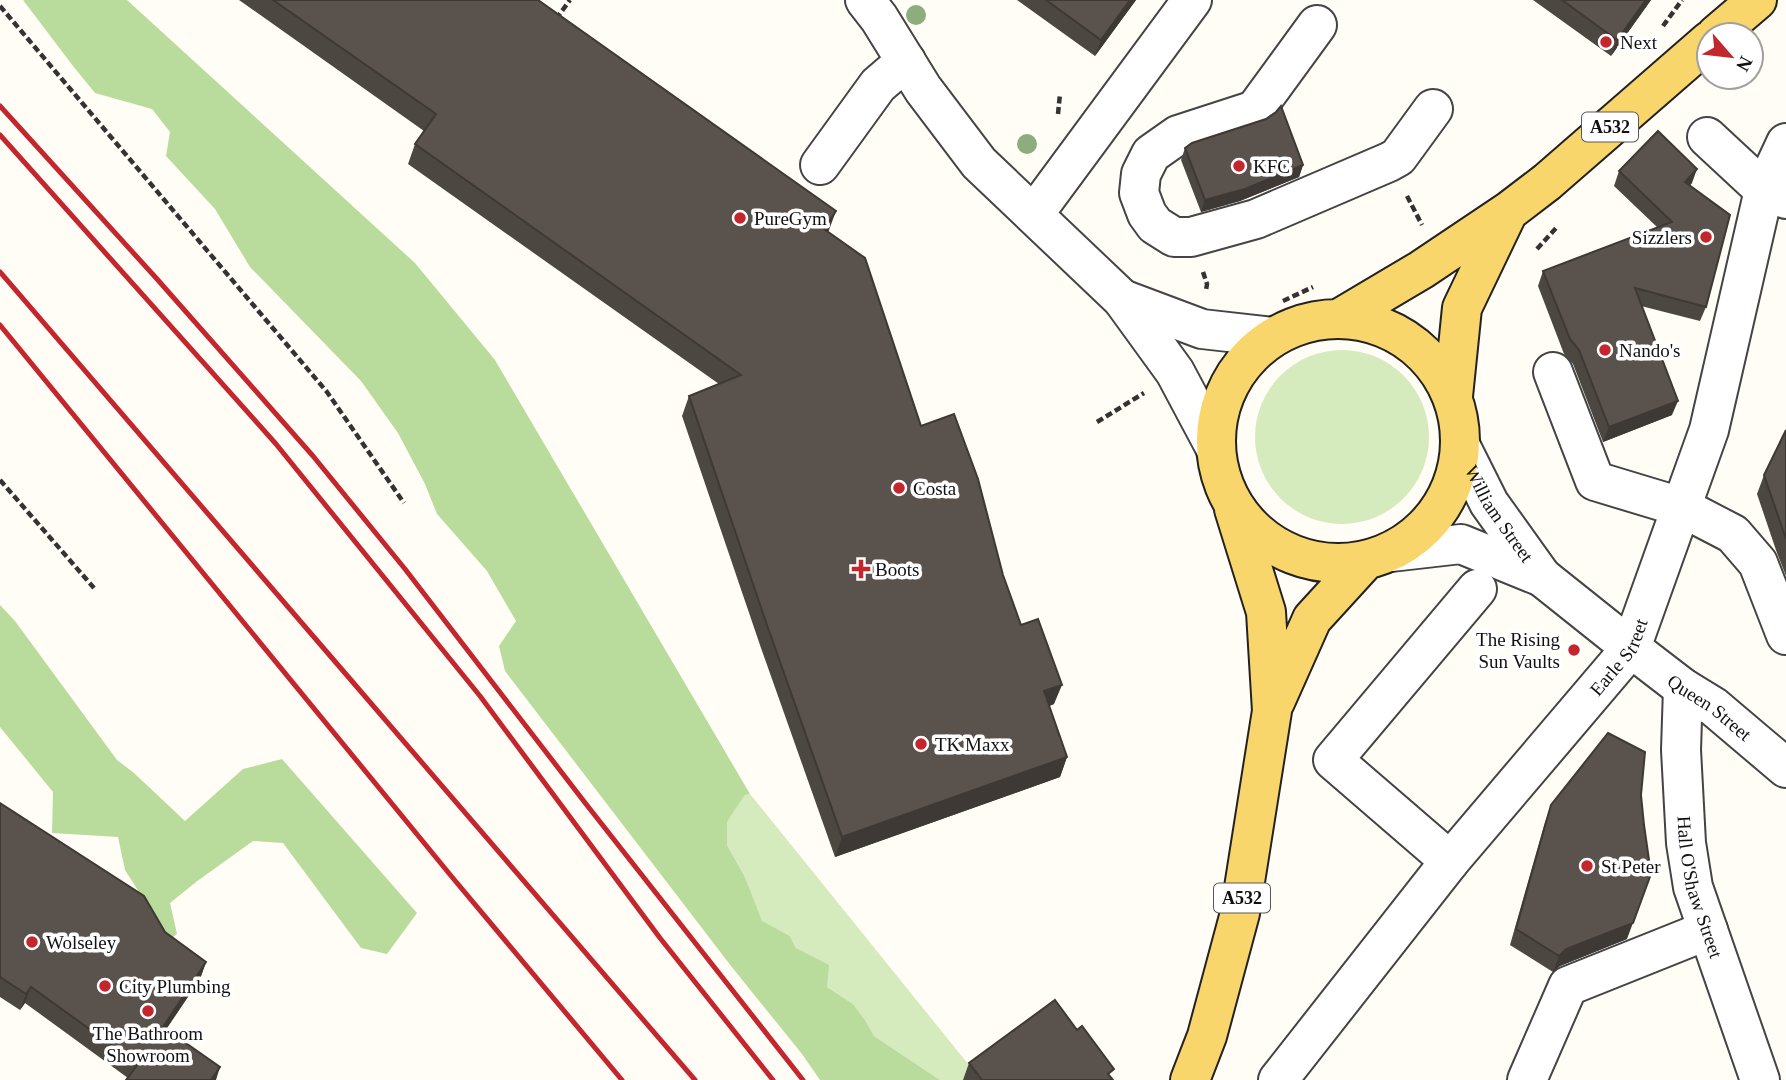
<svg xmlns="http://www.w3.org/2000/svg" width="1786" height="1080" viewBox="0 0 1786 1080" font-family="Georgia,serif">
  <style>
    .green { fill: #d5ebbd }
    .forest { fill: #b9dc9c }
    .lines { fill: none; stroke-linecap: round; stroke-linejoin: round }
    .minor-casing { stroke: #444; stroke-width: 42 }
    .major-casing { stroke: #222; stroke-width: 42 }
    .path { stroke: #333; stroke-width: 4.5; stroke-dasharray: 7 3.5; stroke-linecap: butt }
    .minor { stroke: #fff; stroke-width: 38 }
    .major { stroke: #f9d66b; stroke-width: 38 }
    .rail { stroke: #c4262e; stroke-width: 5 }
    .tree { fill: #8dad7f }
    .wall { fill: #4d4742 }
    .shaded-wall { fill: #3f3936 }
    .building { fill: #5a524d; stroke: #3f3936; stroke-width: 2 }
    .poi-dot { fill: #c4262e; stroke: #fff; stroke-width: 2.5 }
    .labels { text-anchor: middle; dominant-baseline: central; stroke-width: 7; stroke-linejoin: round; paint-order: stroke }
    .shield { fill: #fff; stroke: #585858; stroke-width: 2 }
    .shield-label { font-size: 18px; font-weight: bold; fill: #111 }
    .poi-label { font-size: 19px; fill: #111; stroke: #fff; text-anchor: start }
    .street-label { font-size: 19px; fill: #111; stroke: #fff }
  </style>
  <rect width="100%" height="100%" fill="#fffdf5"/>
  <!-- green -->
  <path class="green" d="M1255 437a87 87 0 1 1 174 0a87 87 0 1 1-174 0Z
    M750,794L981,1080H940L874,1036L865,1020L853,1004L827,987L807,955L796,948L790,936L762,922L745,877L727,845V822L745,795Z"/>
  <!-- forest -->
  <path class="forest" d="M23,0H127L415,263L495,360L750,794L745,795L727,822V845L745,877L762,921L790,936L796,948L829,965L827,987L853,1004L865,1020L874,1036L940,1080H820L802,1054L731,966L505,671L499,646L516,621L487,571L437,514L425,484L398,433L361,381L250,267L215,209L166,156L170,132L152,109L95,93L73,66Z
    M0,605L15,621L117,760L134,773L185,821L243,769L282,759L417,913L387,954L361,948L283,843L253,841L196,882L170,903L177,934L159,948L144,900L125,870L118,837L52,833L53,792L0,727Z"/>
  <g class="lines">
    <!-- minor casing -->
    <g class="minor-casing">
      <g id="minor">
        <path d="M865,0L879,18L923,89L979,163L1122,299L1175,372L1216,449"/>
        <path d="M1317,25L1255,110L1178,135L1151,154L1141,174L1139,193L1147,214L1155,225L1174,237H1191L1256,219L1389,162L1398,157L1433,109"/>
        <path d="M1707,137L1764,190L1786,199"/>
        <path d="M820,165L878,85L906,61"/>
        <path d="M1034,214L1192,0"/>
        <path d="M1122,299L1202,329L1273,337"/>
        <path d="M1553,372L1595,481L1681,507L1733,534L1758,563L1786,635"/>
        <path id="s1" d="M1461,447L1489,503L1542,577L1631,648L1683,688L1714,707L1786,768"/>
        <path d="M1391,552L1461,544L1542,577"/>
        <path id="s2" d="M1683,688L1681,750L1686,843L1693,887L1760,1080"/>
        <path d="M1450,861L1333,760L1477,589"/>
        <path id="s3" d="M1278,1080L1450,861L1631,648L1709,430L1764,190L1786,143"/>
        <path d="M1527,1080L1568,986L1708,930"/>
      </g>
    </g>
    <!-- major casing -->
    <g class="major-casing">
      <path id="major" d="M1716,35L1757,0
        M1340,318L1421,270L1509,211L1547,182L1709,41
        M1216 441a122 122 0 1 1 244 0a122 122 0 1 1-244 0Z
        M1453,396L1462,308L1508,212
        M1275,702L1312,619L1365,561
        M1190,1080L1207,1036L1240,913L1272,711L1266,612L1234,509"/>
    </g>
    <!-- path -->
    <path class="path" d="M0,6L327,392L404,503
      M556,19L570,0
      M1663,26L1682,0
      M1058,114L1060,94
      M1407,196L1422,225
      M1537,249L1557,227
      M1203,272L1207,284L1206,290
      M1283,301L1313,287
      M1097,422L1144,393
      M0,480L94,588"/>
    <!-- minor -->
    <use href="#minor" class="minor"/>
    <!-- major -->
    <use href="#major" class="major"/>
    <!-- rail -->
    <path class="rail" d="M0,106L157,279L313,456L405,569L586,804L803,1080
      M0,135L276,444L480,696L660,938L773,1080
      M0,272C231,542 464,810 695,1080
      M0,325L452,877L622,1080"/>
  </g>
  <!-- trees -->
  <g class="tree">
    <circle cx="916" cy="15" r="10"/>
    <circle cx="1027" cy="144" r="10"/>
  </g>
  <!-- wall -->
  <path class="wall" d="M239,0H538L829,230L828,232L921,426L1003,575L1021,625L1054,704L1049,706L1067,757L1060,777L835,857L761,648L682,416L689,396L719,384L408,164L415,144L424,131Z
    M1017,0H1136L1095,56Z
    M1533,0H1651L1611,56Z
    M1185,148L1303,165L1299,177L1240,201L1201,212L1181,160Z
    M1619,171L1692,183L1690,185L1706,307L1700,321L1641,306L1672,415L1603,442L1573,364L1564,354L1538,286L1543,271L1657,227L1614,186Z
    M1786,430V576L1777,553L1757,494L1764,475Z
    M0,803L165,932L206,962L200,979L166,1029L128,1078L25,1003L20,1010L0,997Z
    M1551,805L1627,939L1560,966L1553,972L1510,945L1545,822Z
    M969,1063L1111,1077L1113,1080H963Z"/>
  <!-- shaded-wall -->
  <path class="shaded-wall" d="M1130,0H1136L1095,56L1101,40Z
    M1646,0H1651L1611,56L1617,40Z
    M1303,165L1299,177L1240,201L1201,212L1205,200Z
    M1697,169L1692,183L1679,196L1685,182Z
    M836,211L829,230L817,248L824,229Z
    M1678,401L1672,415L1603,442L1609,427Z
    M1062,685L1054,704L1036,711L1044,691Z
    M1067,757L1060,777L835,857L842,837Z
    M1651,874L1627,939L1560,966L1553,972L1559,956Z
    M206,962L200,979L157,1043L163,1027Z
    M31,987L25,1003L20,1010L26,994Z
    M220,1067L216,1080H211Z"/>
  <!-- building -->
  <path class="building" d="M273,0H538L836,211L824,229L865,258L921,426L954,414L978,479L1003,575L1021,625L1038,619L1062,685L1044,691L1067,757L842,837L768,628L689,396L741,375L415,144L436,114Z
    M1046,0H1130L1101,40Z
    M1562,0H1646L1617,40Z
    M1281,106L1303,165L1245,189L1205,200L1185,148L1192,143L1266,119L1276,112Z
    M1658,131L1697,169L1685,182L1730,215L1706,307L1635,288L1678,401L1609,427L1579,350L1570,339L1543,271L1672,222L1619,171Z
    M1786,430V539L1764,475Z
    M1608,733L1645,752L1641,795L1644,825L1651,874L1633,923L1566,949L1559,956L1516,929L1551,805Z
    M0,803L144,896L165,932L206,962L163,1027L220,1067L211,1080H126L138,1064L31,987L26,994L0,977Z
    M1055,1000L1077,1030L1082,1026L1114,1069L1108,1074L1113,1080H982L969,1063Z"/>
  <!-- markers -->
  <g class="poi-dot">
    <circle cx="1606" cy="42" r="7"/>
    <circle cx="1239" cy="166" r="7"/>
    <circle cx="740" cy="218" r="7"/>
    <circle cx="1706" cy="237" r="7"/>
    <circle cx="1605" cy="350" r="7"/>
    <circle cx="899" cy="488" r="7"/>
    <path d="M857.5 558.5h7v7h7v7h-7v7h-7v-7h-7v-7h7z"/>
    <circle cx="1574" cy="650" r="7"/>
    <circle cx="921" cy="744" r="7"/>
    <circle cx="1587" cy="866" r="7"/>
    <circle cx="32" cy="942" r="7"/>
    <circle cx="105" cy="986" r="7"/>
    <circle cx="148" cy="1011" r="7"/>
  </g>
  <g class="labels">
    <!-- shield labels -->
    <g class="shield">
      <rect x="1582" y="112.5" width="56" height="29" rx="5"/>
      <rect x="1214" y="883.5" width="56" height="29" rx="5"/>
    </g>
    <g class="shield-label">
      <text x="1610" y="127">A532</text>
      <text x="1242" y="898">A532</text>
    </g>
    <!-- poi labels -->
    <g class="poi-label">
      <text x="1620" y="42">Next</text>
      <text x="1253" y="166">KFC</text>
      <text x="754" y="218">PureGym</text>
      <text x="1692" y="237" text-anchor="end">Sizzlers</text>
      <text x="1619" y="350">Nando's</text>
      <text x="913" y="488">Costa</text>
      <text x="875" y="569">Boots</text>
      <text x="1560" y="639" text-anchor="end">The Rising<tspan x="1560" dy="22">Sun Vaults</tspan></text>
      <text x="935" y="744">TK Maxx</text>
      <text x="1601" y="866">St Peter</text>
      <text x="46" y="942">Wolseley</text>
      <text x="119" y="986">City Plumbing</text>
      <text x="148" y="1033" text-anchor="middle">The Bathroom<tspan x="148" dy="22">Showroom</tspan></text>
    </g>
    <!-- street labels -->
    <g class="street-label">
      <text stroke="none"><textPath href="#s1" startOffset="77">William Street</textPath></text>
      <text stroke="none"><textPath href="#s3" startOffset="544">Earle Street</textPath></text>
      <text stroke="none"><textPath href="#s1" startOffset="366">Queen Street</textPath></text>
      <text stroke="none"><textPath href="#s2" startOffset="201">Hall O'Shaw Street</textPath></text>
    </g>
  </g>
  <!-- north arrow -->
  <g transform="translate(1730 56) rotate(118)"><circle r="33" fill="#ffffff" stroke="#a0a0a0" stroke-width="2"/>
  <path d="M0-5L12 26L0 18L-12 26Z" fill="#c4262e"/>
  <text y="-10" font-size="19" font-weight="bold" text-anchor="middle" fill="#111111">N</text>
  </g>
</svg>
